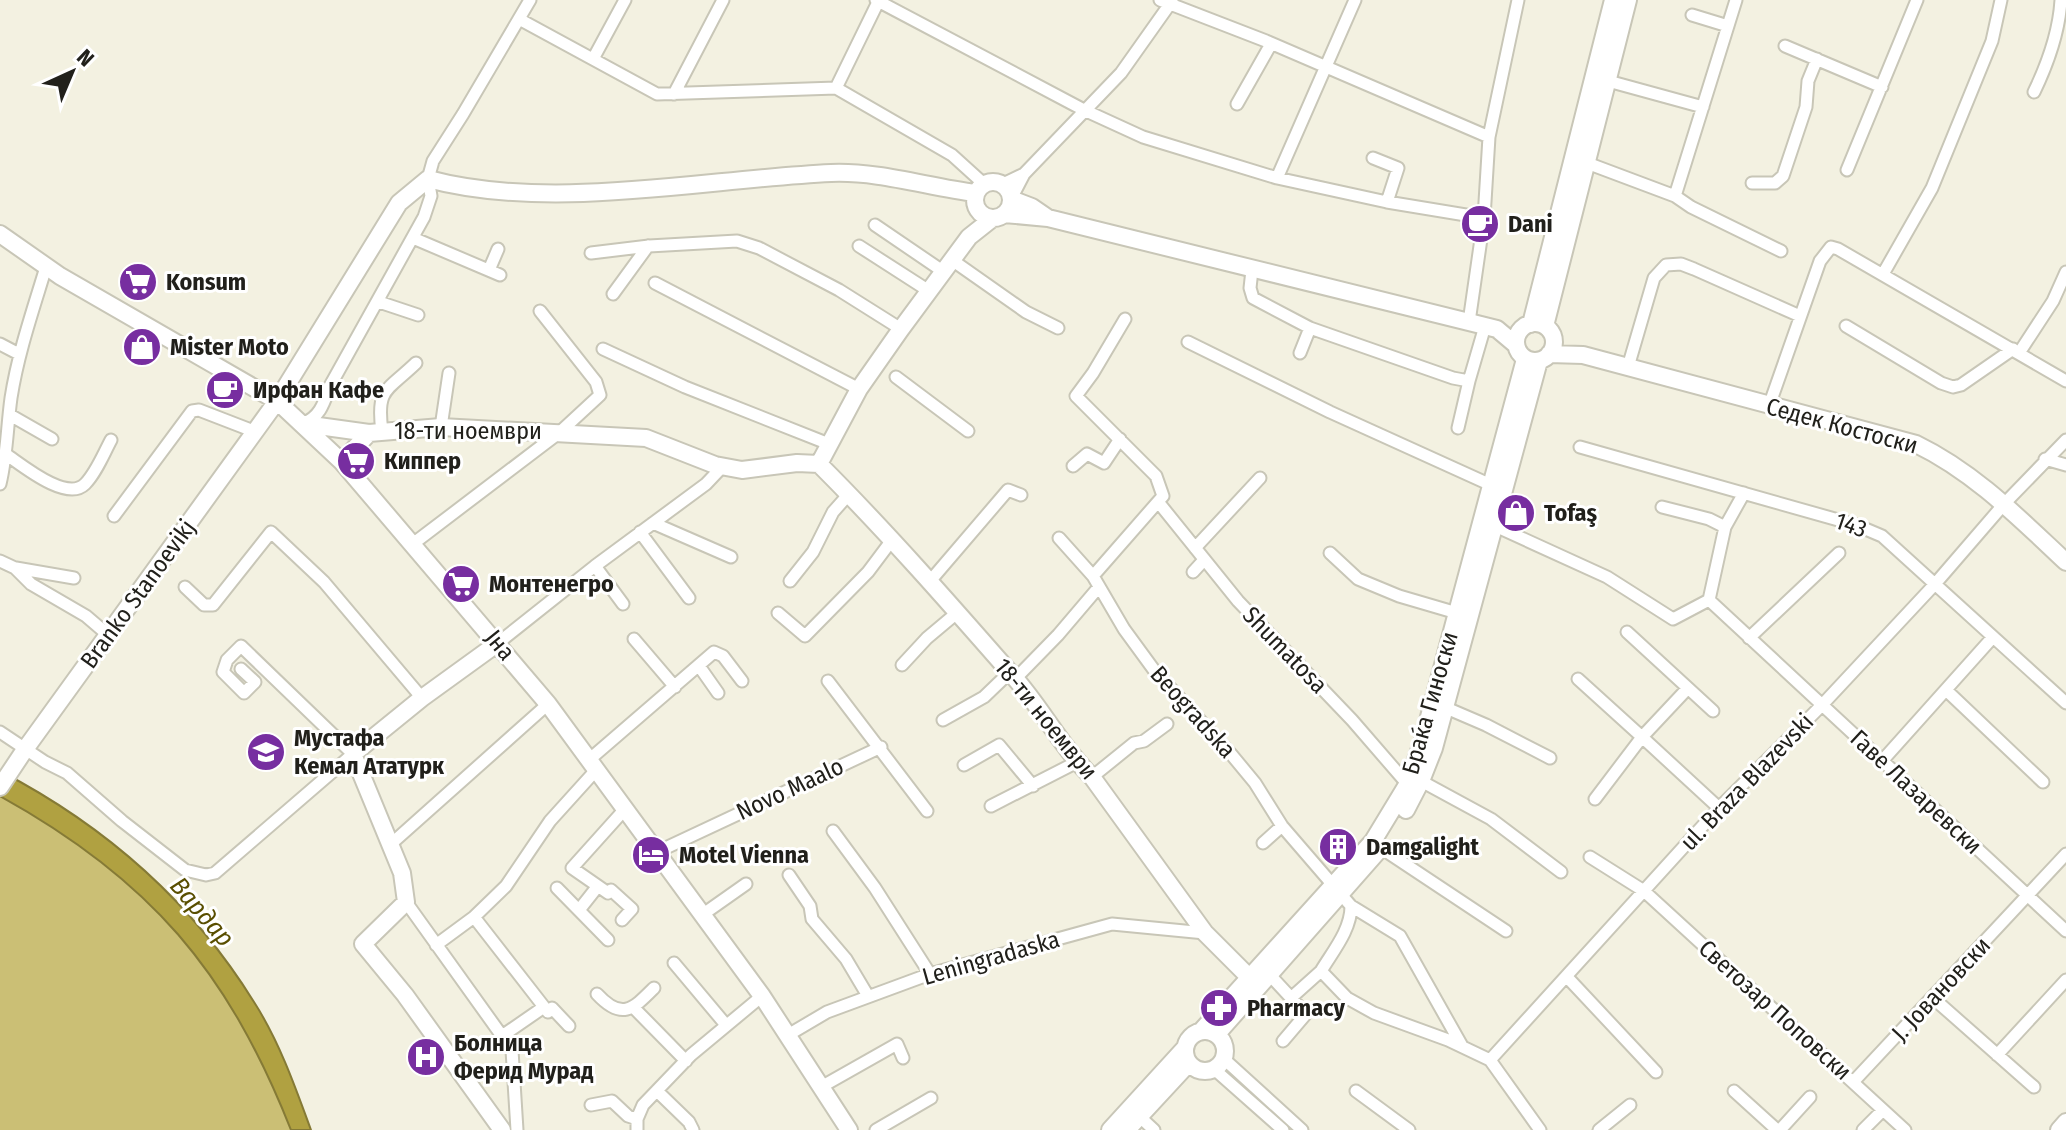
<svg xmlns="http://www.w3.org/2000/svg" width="2066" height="1130" viewBox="0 0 2066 1130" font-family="'Fira Sans Condensed',sans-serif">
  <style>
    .green { fill: #cbbf75 }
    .water { fill: #b0a141; stroke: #857a36; stroke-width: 2 }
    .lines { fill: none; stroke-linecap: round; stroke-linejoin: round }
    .street-casing { stroke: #c8c6b7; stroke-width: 15 }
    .secondary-casing { stroke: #c8c6b7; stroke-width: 20 }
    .street { stroke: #fff; stroke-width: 11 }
    .secondary { stroke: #fff; stroke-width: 16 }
    .labels { text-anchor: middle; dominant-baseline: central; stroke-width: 6; stroke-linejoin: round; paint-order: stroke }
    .poi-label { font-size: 24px; font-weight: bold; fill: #21201b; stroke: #fff; text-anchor: start }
    .street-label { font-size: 24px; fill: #21201b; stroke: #fff }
    .water-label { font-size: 26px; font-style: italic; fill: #594e00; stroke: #fff }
  </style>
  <rect width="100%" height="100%" fill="#f3f1e1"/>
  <!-- green -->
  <path class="green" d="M0,796C150,879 228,971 291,1130H0Z"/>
  <!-- water -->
  <path class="water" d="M0,771C104,825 192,902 254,1002C279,1041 295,1086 311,1130H291C228,971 150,879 0,796Z"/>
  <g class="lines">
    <!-- street casing -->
    <g class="street-casing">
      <path id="street" d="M876,0L1084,110L1143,137L1277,178L1387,202L1484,218
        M1160,0L1266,41L1489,137
        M1692,15L1728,26
        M519,19L657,94L836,88L952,155L984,184
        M1785,46L1882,87
        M593,59L625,0
        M1608,81L1703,107
        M836,88L879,0
        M2034,92C2048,63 2059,33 2061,0
        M674,94L723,0
        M1237,104L1271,44
        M1373,158L1398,168L1387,202
        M1587,163L1675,196L1691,207L1781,251
        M1847,170L1917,0
        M1277,178L1355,0
        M1752,183H1775L1783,176L1806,107L1808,81L1817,59
        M1001,185L1024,174
        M1675,196L1736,0
        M1011,199L1024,174L1121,73L1172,1
        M875,225L944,272
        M413,238L500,275
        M859,246L929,291
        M591,253L649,246L737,241L759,248L839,290L901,329
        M952,260L1026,312L1058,328
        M489,270L498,249
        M1252,270L1250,288L1253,298L1310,328L1453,378L1469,381L1458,428
        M1883,274L1932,188L1992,41L2001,0
        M655,283L859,389
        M613,294L648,246
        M379,302L418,315
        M1469,322L1484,218L1489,137L1518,0
        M1846,326L1941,383L1953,387L1961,385L2013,349
        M1188,342L1330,412L1491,485
        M0,344L19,354
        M603,349L685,387L829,444
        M1300,353L1310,328
        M2019,353L2053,301L2066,272
        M1628,367L1654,278L1666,265L1681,264L1694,269L1800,316
        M896,377L968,431
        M1469,381L1485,326
        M1769,406L1820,261L1831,247L1838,249L2066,381
        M10,415L52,439
        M304,423C321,416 324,402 330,386L424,217L431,196L428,179L433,161L463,114L530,0
        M441,427L449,373
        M382,431C376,388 387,391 416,363
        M1580,447L1856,525L1882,536L2066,703
        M7,455C23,466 67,502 85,484C96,473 103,455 111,440
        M2045,459L2066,465
        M1073,466L1087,454L1104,463L1120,439
        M0,484C7,455 7,427 11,398C18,353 33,310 46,267
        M1744,493L1725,527L1709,600L2066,931
        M1159,503L1238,601L1352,720L1410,787
        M1662,507L1709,519L1725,527
        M114,516L192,411L199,410L256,432
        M653,523L731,557
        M1493,525L1607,577L1673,619L1709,600
        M640,532L689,598
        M1059,538L1093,576L1124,629L1154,670L1231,754L1255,783L1282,826L1351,906C1351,930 1333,951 1321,971L1347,998L1374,1013L1448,1040L1490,1060L1540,1130
        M414,543L560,432L600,395L596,382L540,311
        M1195,548L1260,478
        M1330,553L1358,579L1399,596L1457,613
        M0,561L15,568L31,584L86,616L107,634
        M595,566L623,604
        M16,568L74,578
        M1193,572L1204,560
        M1093,576L1163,496L1156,476L1076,396L1093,373L1125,319
        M931,580L1008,490L1021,495
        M790,581L813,552L833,512L849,494
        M185,587L204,605H213L271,532L324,582L422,698
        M778,613L805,636L868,572L892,540
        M1627,632L1713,711
        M1749,638L1839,553
        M634,639L675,687
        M498,643L595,566L706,484L723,466
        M902,665L927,638L958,612
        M699,666L718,693
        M1016,678L1058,635L1098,588
        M1578,679L1642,737L1688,688
        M828,681L927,811
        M1946,690L2043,782
        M1444,707L1486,725L1550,758
        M943,720L984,697L1010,672
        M0,732L45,762L67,773L122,821L185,870L206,875L215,873L353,754L241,646L227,660L223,672L244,693L255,682L241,669
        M590,759L714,652L723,656L742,681
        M1882,761L1993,637
        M964,765L999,745L1033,786
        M1092,777L1134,743L1144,741L1167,724
        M1421,781L1491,819L1561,872
        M1595,799L1642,737L1719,808
        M991,806L1077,762
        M833,831L875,888L930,974
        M1263,843L1282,826
        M391,844L548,704
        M1381,848L1506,931
        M657,852L881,747
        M1590,857L1644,891L1905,1130
        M789,875L810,906L812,919L846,959L868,996
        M557,888L608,940
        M406,902L512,1050L517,1130
        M1351,906L1400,936L1462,1046
        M579,910L598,886
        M702,915L746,884
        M474,917L548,1012L552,1008L569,1026
        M622,920L632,909L611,890L608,893L572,868L625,809
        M436,945L474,917L506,886L550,821L597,769
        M674,963L726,1025
        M1269,974L1306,1014L1283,1041
        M1567,977L1656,1072
        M597,994C622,1021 633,1009 654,988
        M1292,997L1321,971
        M1933,998L2034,1087
        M634,1008L686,1061
        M788,1035L827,1012L930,974L1112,924L1205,933
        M502,1036L544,1007
        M1997,1055L2066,980
        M1224,1059L1302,1130
        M1490,1060L1719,808L1822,705L1935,584L2004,504L2066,440
        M1214,1069L1283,1130
        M1854,1081L2066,854
        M821,1087L897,1044L903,1058
        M657,1091L689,1122L693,1130
        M1356,1091L1409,1130
        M1734,1091L1777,1130
        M591,1105L612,1101L628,1116L637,1119
        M1140,1117L1154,1130
        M637,1130V1119L643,1105L691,1055L762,996
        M876,1130L931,1098
        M1599,1130L1630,1105
        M1780,1130L1810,1097
        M1863,1130L1882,1111"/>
    </g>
    <!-- secondary casing -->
    <g class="secondary-casing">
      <path id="secondary" d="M975 200a18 18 0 1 1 36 0a18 18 0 1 1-36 0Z
        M1011,199L1032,207L1048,218
        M1004,214L1048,218L1485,326L1497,329L1516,345
        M0,234L60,276L277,401L342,462L548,704L762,996L849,1130
        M1516 342a19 19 0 1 1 38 0a19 19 0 1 1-38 0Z
        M1531,324L1613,0
        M1545,326L1628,0
        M1549,354L1583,355L1916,444C1974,472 2019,518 2066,562
        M304,424L369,433L441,427L646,438L715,465L742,470L797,463L819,464C887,532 950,604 1013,676C1042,708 1061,747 1092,777L1205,933L1258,986
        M342,462L369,433
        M819,464L859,389L901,329L969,237L993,218
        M498,643L422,698L353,754L402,873L406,902L363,944L405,995L502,1130
        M0,787L26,748L277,401L399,203L428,179C551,212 704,179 831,173C879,171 928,187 976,193
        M1406,810L1421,781L1434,748L1539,361
        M1202,1030L1373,841L1407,785L1422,743L1525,359
        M1185 1051a20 20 0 1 1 40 0a20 20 0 1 1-40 0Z
        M1217,1034L1380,849
        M1110,1130L1184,1049
        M1127,1130L1189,1063
        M2059,1130L2066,1122"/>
    </g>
    <!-- street -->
    <use href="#street" class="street"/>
    <!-- secondary -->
    <use href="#secondary" class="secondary"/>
  </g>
  <!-- icons -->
  <defs>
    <g id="cafe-disc" transform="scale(2)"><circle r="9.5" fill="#772ea0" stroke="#fff"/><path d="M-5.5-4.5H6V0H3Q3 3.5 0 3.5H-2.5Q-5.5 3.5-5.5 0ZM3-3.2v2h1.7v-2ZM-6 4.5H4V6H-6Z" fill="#fff"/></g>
    <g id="supermarket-disc" transform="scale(2)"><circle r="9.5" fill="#772ea0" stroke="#fff"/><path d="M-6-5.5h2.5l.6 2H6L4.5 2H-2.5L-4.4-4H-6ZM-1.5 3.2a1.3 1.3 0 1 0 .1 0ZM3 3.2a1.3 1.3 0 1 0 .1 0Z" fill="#fff"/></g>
    <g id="shop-disc" transform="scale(2)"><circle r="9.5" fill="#772ea0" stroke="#fff"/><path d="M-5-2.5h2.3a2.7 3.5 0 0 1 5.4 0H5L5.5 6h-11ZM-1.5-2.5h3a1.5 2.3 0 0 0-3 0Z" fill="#fff"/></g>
    <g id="school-disc" transform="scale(2)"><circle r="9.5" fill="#772ea0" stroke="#fff"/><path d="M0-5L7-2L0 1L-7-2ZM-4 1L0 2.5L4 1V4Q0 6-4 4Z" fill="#fff"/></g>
    <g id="building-disc" transform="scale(2)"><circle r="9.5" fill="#772ea0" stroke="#fff"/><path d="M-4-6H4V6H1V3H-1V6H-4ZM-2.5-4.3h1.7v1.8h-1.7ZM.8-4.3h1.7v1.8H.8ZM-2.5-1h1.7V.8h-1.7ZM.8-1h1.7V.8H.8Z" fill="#fff"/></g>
    <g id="hotel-disc" transform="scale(2)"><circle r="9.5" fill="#772ea0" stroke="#fff"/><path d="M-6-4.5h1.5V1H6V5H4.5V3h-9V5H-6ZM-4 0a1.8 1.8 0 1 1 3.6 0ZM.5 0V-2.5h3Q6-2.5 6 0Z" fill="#fff"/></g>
    <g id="pharmacy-disc" transform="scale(2)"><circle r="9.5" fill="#772ea0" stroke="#fff"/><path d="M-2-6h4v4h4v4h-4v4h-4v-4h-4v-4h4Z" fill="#fff"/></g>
    <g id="hospital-disc" transform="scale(2)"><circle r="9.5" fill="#772ea0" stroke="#fff"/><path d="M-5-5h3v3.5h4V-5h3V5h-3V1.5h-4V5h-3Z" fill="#fff"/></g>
  </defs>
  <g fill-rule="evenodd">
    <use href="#cafe-disc" x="1480" y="224"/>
    <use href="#supermarket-disc" x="138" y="282"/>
    <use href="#shop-disc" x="142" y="347"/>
    <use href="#cafe-disc" x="225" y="390"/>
    <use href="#supermarket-disc" x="356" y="461"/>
    <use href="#shop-disc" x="1516" y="513"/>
    <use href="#supermarket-disc" x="461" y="584"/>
    <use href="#school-disc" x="266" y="752"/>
    <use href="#building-disc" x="1338" y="847"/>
    <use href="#hotel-disc" x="651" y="855"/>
    <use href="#pharmacy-disc" x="1219" y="1008"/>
    <use href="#hospital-disc" x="426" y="1057"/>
  </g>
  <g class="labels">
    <!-- poi labels -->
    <g class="poi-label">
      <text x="1508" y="224">Dani</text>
      <text x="166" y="282">Konsum</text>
      <text x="170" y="347">Mister Moto</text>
      <text x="253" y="390">Ирфан Кафе</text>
      <text x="384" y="461">Киппер</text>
      <text x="1544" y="513">Tofaş</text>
      <text x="489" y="584">Монтенегро</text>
      <text x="294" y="738">Мустафа<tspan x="294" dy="28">Кемал Ататурк</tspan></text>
      <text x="1366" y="847">Damgalight</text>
      <text x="679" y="855">Motel Vienna</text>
      <text x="1247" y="1008">Pharmacy</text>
      <text x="454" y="1043">Болница<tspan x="454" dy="28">Ферид Мурад</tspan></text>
    </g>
    <!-- street labels -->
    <g class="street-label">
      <text transform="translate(1842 426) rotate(15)">Седек Костоски</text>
      <text x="468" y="431">18-ти ноември</text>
      <text transform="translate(1851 525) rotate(19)">143</text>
      <text transform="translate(138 594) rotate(-54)">Branko Stanoevikj</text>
      <text transform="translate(500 645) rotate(51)">Јна</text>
      <text transform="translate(1285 650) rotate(46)">Shumatosa</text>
      <text transform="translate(1430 703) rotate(-74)">Браќа Гиноски</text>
      <text transform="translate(1193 712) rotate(48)">Beogradska</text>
      <text transform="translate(1046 719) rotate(51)">18-ти ноември</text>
      <text transform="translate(1747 782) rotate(-46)">ul. Braza Blazevski</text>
      <text transform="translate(790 789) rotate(-25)">Novo Maalo</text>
      <text transform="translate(1916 792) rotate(43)">Гаве Лазаревски</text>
      <text transform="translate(991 958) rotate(-16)">Leningradaska</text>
      <text transform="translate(1941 989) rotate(-47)">Ј. Јовановски</text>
      <text transform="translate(1775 1010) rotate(42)">Светозар Поповски</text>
    </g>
    <!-- water labels -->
    <g class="water-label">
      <text transform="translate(202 912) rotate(49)">Вардар</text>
    </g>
  </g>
  <!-- north arrow -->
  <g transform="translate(72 72) rotate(44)" stroke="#ffffff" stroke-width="6" paint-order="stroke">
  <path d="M0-6L14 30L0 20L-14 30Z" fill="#21201b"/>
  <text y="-12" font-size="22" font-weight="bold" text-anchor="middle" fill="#21201b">N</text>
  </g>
</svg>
